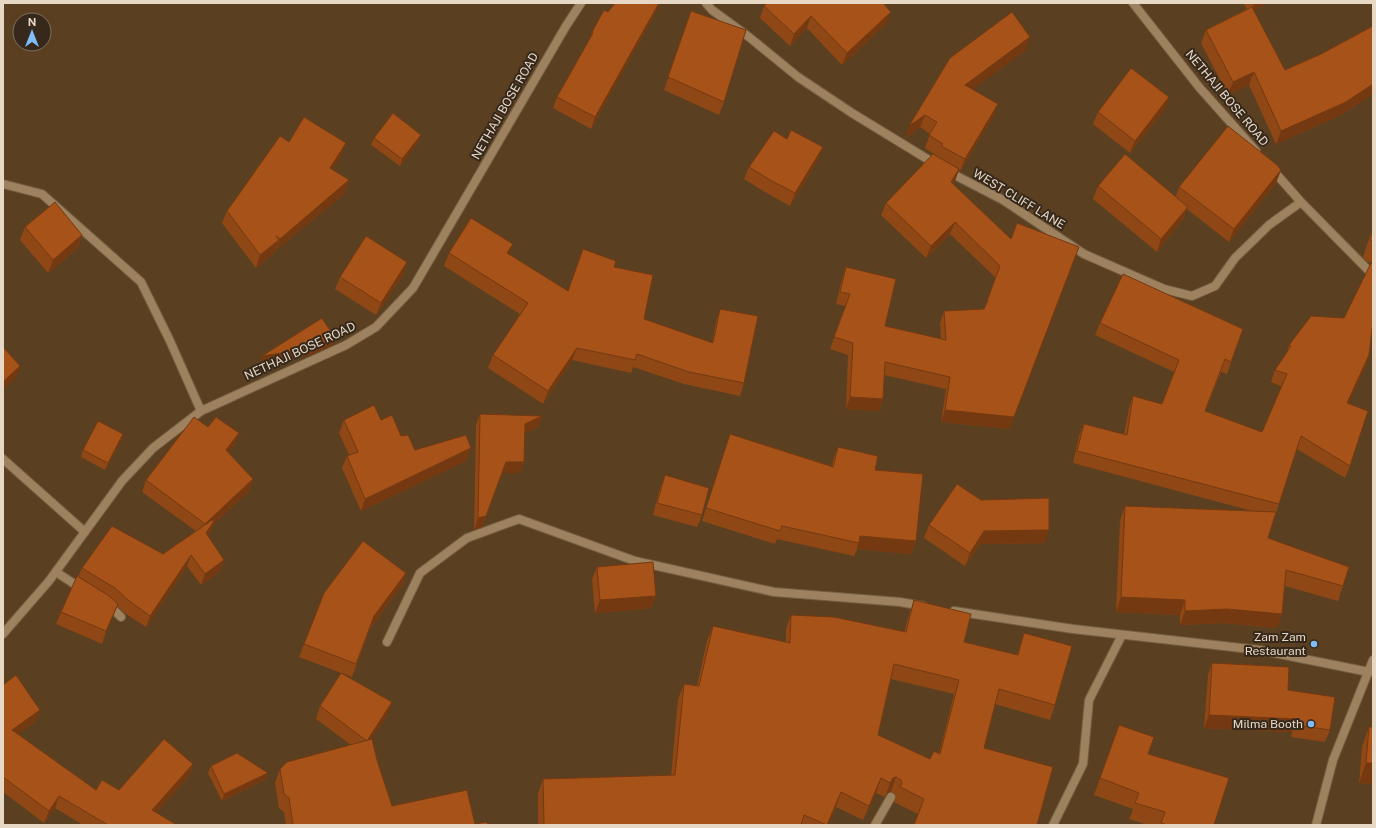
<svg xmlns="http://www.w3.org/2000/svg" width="1376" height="828" viewBox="0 0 1376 828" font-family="'Public Sans',sans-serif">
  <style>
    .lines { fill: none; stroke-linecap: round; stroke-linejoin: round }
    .minor-casing { stroke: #745f42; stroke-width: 10 }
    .tertiary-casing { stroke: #745f42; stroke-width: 10 }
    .minor { stroke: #9e815f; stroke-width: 8 }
    .tertiary { stroke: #9e815f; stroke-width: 8 }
    .wall { fill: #8f4715; fill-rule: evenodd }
    .shaded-wall { fill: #743911 }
    .building { fill: #a65218; stroke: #743911; fill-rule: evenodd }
    .poi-dot { fill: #81bdfa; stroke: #36291c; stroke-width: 1.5 }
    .labels { text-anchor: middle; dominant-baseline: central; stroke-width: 4; stroke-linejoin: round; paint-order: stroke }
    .street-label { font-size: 12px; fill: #e7d7c5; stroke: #36291c }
    .poi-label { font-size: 12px; fill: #e7d7c5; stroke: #36291c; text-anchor: end }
  </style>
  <rect width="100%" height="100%" fill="#5a4020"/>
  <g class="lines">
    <!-- minor casing -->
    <g class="minor-casing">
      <path id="minor" d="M706,3L712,10L749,37L798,77L852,113L937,165
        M1133,3L1199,87L1256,151
        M1271,168L1301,202L1373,275
        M947,171L1003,200L1084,254L1164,289L1192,296L1215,286L1235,258L1269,225L1301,202
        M3,184L42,194L141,282L170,341L201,411
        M3,459L85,532
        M56,572L82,589
        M108,604L121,617
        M954,611L1073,629L1259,650L1369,672
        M3,634L49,581L122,481L153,448L201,411L346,345L376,327L413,288L566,26L581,3
        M387,642L420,573L467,538L519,519L635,561L774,592L900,602L923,606
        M875,825L891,797
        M1053,825L1083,764L1089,700L1122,635"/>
    </g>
    <!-- tertiary casing -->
    <g class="tertiary-casing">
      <path id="tertiary" d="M1316,825L1333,760L1373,660"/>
    </g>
    <!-- minor -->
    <use href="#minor" class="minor"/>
    <!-- tertiary -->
    <use href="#tertiary" class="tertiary"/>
  </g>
  <!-- wall -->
  <path class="wall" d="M1243,3H1266L1254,11L1285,70L1321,54L1373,26V94L1341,115L1276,144L1249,85L1228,95L1201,43L1206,30L1247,9Z
    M764,6L887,23L842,65L807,28L790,46L760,18Z
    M658,8L591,129L553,108L557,97L590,39L592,32L608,12Z
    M691,11L724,102L719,115L664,90Z
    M1026,50L972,89L993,117L960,171L959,170L955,181L953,184L1011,239L1010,429L941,422L946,389L884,375L883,399L879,411L846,409L848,355L830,349L846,306L836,304L842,279L846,267L885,326L941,339L940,323L944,311L984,309L996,278L950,234L926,258L881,215L886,203L937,156L925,148L930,134L920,127L905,138L909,126L950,58Z
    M1169,97L1164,110L1130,153L1093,124L1098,112Z
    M374,138L419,141L400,166L371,145Z
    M289,142L341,156L332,169L349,180L345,193L275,251L274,253L256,268L222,223L227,211Z
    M818,160L790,206L765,192L744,179L749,167Z
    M1281,170L1276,183L1229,242L1187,209L1183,219L1157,252L1093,199L1098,186L1176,196L1179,187Z
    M25,227L82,235L78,248L48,273L20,240Z
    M1373,227V263L1366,261L1363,257Z
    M449,253L509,254L568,291L614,267L644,319L712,343L716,322L720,309L744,383L740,396L684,384L633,367L631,373L572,360L543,404L488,368L493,355L520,314L444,266Z
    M407,262L403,275L376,315L335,289L340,277Z
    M1100,323L1243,329L1227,374L1221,372L1205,411L1262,432L1282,387L1271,382L1275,370L1287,352L1289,345L1369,355L1365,367L1348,404L1350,466L1345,478L1297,449L1268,538L1343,586L1338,601L1285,586L1282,614L1277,628L1222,623L1180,625V615L1116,612L1120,521L1125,506L1252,511L1073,463L1079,436L1084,424L1124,434L1129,408L1133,396L1162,404L1174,372L1095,335Z
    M480,414L542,416L538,427L525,433L520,473H501L482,527L474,530L476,425Z
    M344,420H381L401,436L415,450L471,448L466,461L361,511L342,468L347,456L349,455L339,433Z
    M208,427L239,433L234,445L228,453L253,479L249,491L213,525L210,532L208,536L224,560L220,571L201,585L187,566L146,627L123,612L117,605L102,644L56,624L61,612L78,577L82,568L163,554L196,531L142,492L146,480Z
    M123,434L121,441L105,470L81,457L83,450Z
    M730,434L832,466L833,460L838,447L875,470L916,541L911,554L857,549L854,556L777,539L775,544L702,521Z
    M665,475L702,515L697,527L653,515L660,488Z
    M929,525L1045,543L980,544L965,566L924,538Z
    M597,567L656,596L651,608L595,613L592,579Z
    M406,573L402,585L370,629L352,677L299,657L304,644Z
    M914,600L964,642L1017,655L1024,633L1055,705L1050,720L995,704L918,814L894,802L896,797V795L891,792H888L885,797L876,793L863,820L836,807L828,825H538V794L543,779L671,776L678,699L684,684L697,686L707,641L713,626L786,642V629L791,615L904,632L909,615ZM891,679L954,694L939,754L930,759L878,735Z
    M1212,663L1288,690L1330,730L1325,742L1291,737L1292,732L1204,728L1208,675Z
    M3,685L35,722L18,734L96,790H119L193,764L189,776L156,813L177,825H83L55,808L44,823L3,792Z
    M320,706L388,714L371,739L377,760L392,806L475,824L488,825H286L284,812L279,808L275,783L280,769L351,745L316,719Z
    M1119,725L1214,825H1148L1129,819L1133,809L1094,795Z
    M1369,727L1373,784L1359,783L1362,747Z
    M211,766L266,779L222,801L208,773Z"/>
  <!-- shaded-wall -->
  <path class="shaded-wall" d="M659,3H660L658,8L591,129L595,117Z
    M1254,3H1266L1250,14Z
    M891,12L887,23L842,65L847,53Z
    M811,16L807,28L790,46L794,34Z
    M1030,37L1026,50L960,98L965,85Z
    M1254,72L1249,85L1228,95L1233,82Z
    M1373,84V94L1341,115L1276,144L1281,131Z
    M1169,97L1164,110L1130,153L1135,141Z
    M998,104L993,117L960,171L965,159Z
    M925,115L920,127L905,138L909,126Z
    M421,135L419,141L400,166L402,159Z
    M346,143L341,156L325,180L330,168Z
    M823,147L818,160L790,206L795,193Z
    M959,169L955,181L946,194L951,182Z
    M1281,170L1276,183L1229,242L1234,229Z
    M349,180L345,193L275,251L280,239Z
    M1188,207L1183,219L1157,252L1161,239Z
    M955,222L950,234L926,258L931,246Z
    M82,235L78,248L48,273L53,260Z
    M279,240L274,253L256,268L260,255Z
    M513,244L508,257L507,253Z
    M1075,259L1010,429L941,422L945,410Z
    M407,262L403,275L376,315L381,303Z
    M335,338L333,345L311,355L260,362L262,356Z
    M577,348L572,360L543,404L548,391Z
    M1369,355L1365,367L1343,416L1347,403Z
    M20,366L16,378L3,390V382Z
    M850,397L883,399L879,411L846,409Z
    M542,416L538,427L521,435L525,424Z
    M239,433L234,445L222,462L226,450Z
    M123,434L121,441L105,470L108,463Z
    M471,448L466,461L361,511L365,499Z
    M506,462H524L520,473H501L482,527L474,530L478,518Z
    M253,479L249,491L213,525L210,532L202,544L201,535L205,524Z
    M1049,530L1045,543L980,544L965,566L970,553L984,531Z
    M860,536L916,541L911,554L857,549Z
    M191,555L187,566L146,627L150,616Z
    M224,560L220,571L201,585L205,574Z
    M406,573L402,585L370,629L352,677L374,616Z
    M656,596L651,608L595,613L600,600Z
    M1121,597L1185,600L1180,615L1116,612Z
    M118,604L113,617L102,644L106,631Z
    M1227,609L1282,614L1277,628L1222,623L1180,625L1185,611Z
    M392,702L388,714L362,753L367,741Z
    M40,710L35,722L7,742L12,730Z
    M1209,715L1296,719L1292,732L1204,728Z
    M1366,763H1373V784L1359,783Z
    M193,764L189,776L148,822L152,810Z
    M268,773L266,779L222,801L224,794Z
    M896,777L891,792H888L885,797L890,783L893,778Z
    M881,778L876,793L863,820Z
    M841,792L836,807L828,825H827Z
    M59,796L55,808L44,823L49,811Z"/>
  <!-- building -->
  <path class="building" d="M615,3H659L595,117L557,97L593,33L592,32L604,10L608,12Z
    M767,3H883L891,12L847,53L811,16L794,34L764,6Z
    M1252,7L1285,70L1321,54L1373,26V84L1346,102L1281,131L1254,72L1233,82L1206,30Z
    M691,11L746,30L724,102L668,77Z
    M1012,12L1030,37L965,85L998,104L965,159L941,146L943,144L929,135L937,122L925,115L909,126L950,58Z
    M1131,68L1169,97L1135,141L1098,112Z
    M393,113L421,135L402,159L374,138Z
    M304,117L346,143L330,168L349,180L280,239L276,236L279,240L260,255L227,211L280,136L289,142Z
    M1228,126L1277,165L1281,170L1234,229L1179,187Z
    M791,130L823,147L795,193L770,180L749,167L774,131L787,139Z
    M933,154L959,169L951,182L1011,239L1017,223L1079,247L1014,417L945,410L950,377L885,362L883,399L850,397L853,343L834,337L850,294L840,292L846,267L896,279L885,326L946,340L944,311L984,309L988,301H987L1000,266L955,222L931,246L886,203Z
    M1125,154L1188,207L1161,239L1098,186Z
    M55,202L82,235L53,260L25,227Z
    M471,218L513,244L507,253L568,291L583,249L616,261L614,267L653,275L644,319L713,343L720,309L758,316L744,383L689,372L637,354L635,360L577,348L548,391L493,355L528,303L449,253Z
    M1373,230V242L1370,239Z
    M366,236L407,262L381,303L340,277Z
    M1371,263L1373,265V321L1369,355L1347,403L1368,411L1350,466L1301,436L1279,504L1077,451L1084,424L1127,435L1133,396L1162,404L1179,360L1100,323L1123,274L1243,329L1231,362L1225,359L1205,411L1262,432L1287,374L1275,370L1291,346L1289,345L1311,316L1344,318Z
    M322,318L335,338L314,348L262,356Z
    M3,347L20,366L3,382Z
    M374,405L381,420L392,415L401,436L408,435L415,450L466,435L471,448L365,499L347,456L358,452L344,420Z
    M480,414L542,416L525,424L524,462H506L486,516L478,518Z
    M194,417L208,427L216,417L239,433L226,450L253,479L205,524L146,480Z
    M98,421L123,434L108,463L83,450Z
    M730,434L833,467L838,447L878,456L875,470L923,474L916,541L860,536L859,543L782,526L780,531L706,508Z
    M665,475L709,488L702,515L657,503Z
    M957,484L981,500L1049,498V530L984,531L970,553L929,525Z
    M1125,506L1276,512L1268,538L1349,567L1343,586L1286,570L1282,614L1227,609L1185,611V600L1121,597Z
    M212,520L214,521L206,533L224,560L205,574L191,555L150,616L128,600L115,588L82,568L112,526L163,554Z
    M363,541L406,573L374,616L356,664L304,644L324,593Z
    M653,562L656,596L600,600L597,567Z
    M77,576L109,596L118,604L106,631L61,612Z
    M914,600L971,614L964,642L1018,655L1024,633L1072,646L1055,705L999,689L984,748L1053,767L1037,825H914L924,799L900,787L902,783L901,780L896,777L893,778L890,783L881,778L869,806L841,792L827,825L804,815L801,825H544L543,779L675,775L684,684L699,686L713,626L790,643L791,615L834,617L906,632ZM894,664L959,680L940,754L934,751L930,759L878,735Z
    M1212,663L1289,667L1288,690L1335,697L1330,730L1296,725V719L1209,715Z
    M341,673L392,702L367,741L320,706Z
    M16,675L40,710L12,730L96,790L102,780L119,790L164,739L193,764L152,810L177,825H108L59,796L49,811L3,777V685Z
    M1119,725L1154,737L1148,754L1229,778L1214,825H1167L1161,823L1165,812L1135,803L1139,793L1100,778Z
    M1369,727H1373V763H1366Z
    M372,739L377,760L392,806L467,790L475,824L487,822L488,825H293L289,798L284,794L280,769L287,762Z
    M237,753L268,773L224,794L211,766Z"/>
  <!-- markers -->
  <g class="poi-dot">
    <circle cx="1314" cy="644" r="4"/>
    <circle cx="1311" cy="724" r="4"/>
  </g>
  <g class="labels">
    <!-- street labels -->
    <g class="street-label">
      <text transform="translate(1227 98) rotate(50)">NETHAJI BOSE ROAD</text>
      <text transform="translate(505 106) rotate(-60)">NETHAJI BOSE ROAD</text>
      <text transform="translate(1019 199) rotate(31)">WEST CLIFF LANE</text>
      <text transform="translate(300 351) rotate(-25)">NETHAJI BOSE ROAD</text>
    </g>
    <!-- poi labels -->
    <g class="poi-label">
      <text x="1306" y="637">Zam Zam<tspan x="1306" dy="14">Restaurant</tspan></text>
      <text x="1303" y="724">Milma Booth</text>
    </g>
  </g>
  <!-- border -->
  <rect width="1376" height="828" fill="none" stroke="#e7d7c5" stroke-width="8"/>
  <!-- north arrow -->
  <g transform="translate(32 32)"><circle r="19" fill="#36291c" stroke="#7d6f60"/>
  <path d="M0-3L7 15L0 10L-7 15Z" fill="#81bdfa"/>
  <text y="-6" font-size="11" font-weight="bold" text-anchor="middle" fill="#e7d7c5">N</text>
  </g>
</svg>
